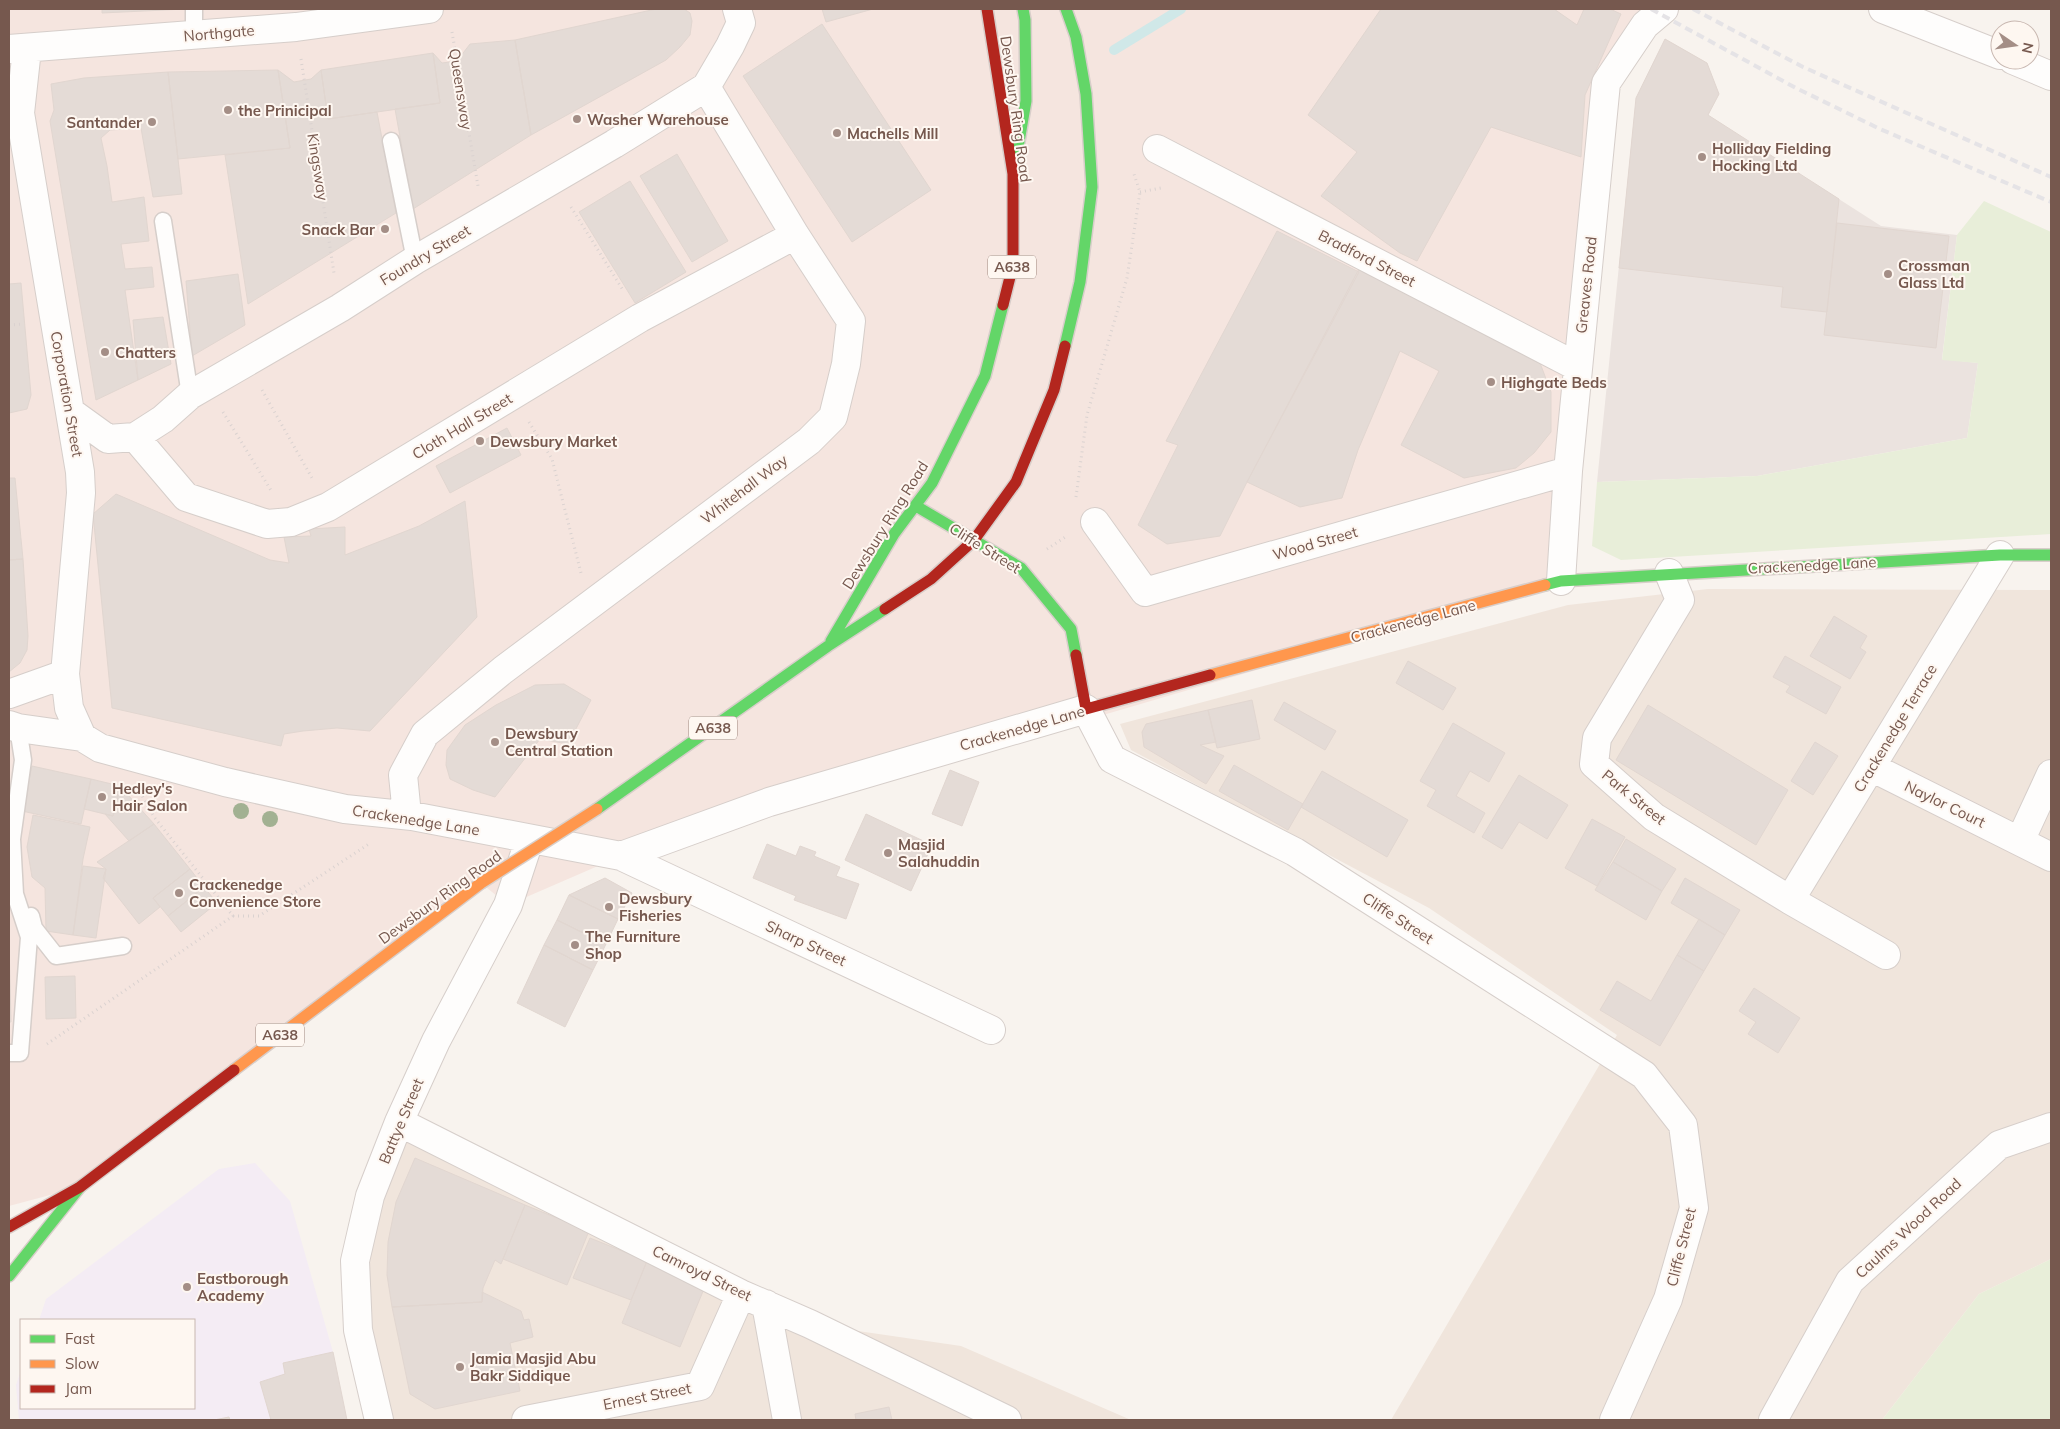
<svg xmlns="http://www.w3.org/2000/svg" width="2060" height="1429" viewBox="0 0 2060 1429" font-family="Mulish,sans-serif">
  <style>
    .residential { fill: #f0e5dc }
    .commercial { fill: #f5e5df }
    .industrial { fill: #ebe3df }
    .education { fill: #f4ecf4 }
    .green { fill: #e8eed9 }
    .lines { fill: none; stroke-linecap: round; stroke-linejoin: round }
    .stream { stroke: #d0e8e8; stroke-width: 10 }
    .building { fill: #e4dbd6; stroke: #e1d6d0 }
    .lane-casing { stroke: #d6ceca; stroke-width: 19 }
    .street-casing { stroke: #d6ceca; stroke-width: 30 }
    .fast-casing { stroke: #d8ceca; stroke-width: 14 }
    .slow-casing { stroke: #d8ceca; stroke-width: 14 }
    .jam-casing { stroke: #d8ceca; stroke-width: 14 }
    .path { stroke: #dad2d0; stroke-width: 3; stroke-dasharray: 1 4; stroke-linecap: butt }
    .lane { stroke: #fefdfc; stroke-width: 16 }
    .street { stroke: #fefdfc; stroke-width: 28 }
    .fast { stroke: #63d668; stroke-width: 11 }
    .slow { stroke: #ff974d; stroke-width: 11 }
    .jam { stroke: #b3261e; stroke-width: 11 }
    .rail { stroke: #e5e3e6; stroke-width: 4; stroke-dasharray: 8 5; stroke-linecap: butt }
    .slow-bridge-casing { stroke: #d9d0cb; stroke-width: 14; stroke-linecap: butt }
    .slow-bridge { stroke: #ff974d; stroke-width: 11 }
    .tree { fill: #a2b192 }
    .poi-dot { fill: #a48e86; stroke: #fef7f1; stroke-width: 2 }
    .labels { text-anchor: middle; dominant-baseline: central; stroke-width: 4; stroke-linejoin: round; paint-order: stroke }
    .shield { fill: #fef7f1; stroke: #9f887f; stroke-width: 1 }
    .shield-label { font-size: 14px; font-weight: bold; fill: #76584e }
    .street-label { font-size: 15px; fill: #76584e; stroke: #fef7f1 }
    .poi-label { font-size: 15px; font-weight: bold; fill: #76584e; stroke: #fef7f1; text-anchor: start }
  </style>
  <rect width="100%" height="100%" fill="#f8f3ee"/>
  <!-- residential -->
  <path class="residential" d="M1708,589L2051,590V1259L1979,1294L1882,1420H1391L1617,1035L1429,908L1131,750L1120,724L1568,605Z
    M399,1122L810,1324L961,1346L1131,1420H379L355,1261Z"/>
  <!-- commercial -->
  <path class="commercial" d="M9,9H1664L1606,83L1561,581L621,856L508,905L481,883L80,1187L9,1206Z"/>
  <!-- industrial -->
  <path class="industrial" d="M1665,39L1707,63L1719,94L1708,115L1881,226L1957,235L1942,359L1978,363L1967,438L1757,476L1597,482L1636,98Z"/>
  <!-- education -->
  <path class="education" d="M255,1163L290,1201L333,1352L347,1420H19L16,1385L21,1370V1408H194V1320H39L46,1299L219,1169Z"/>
  <!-- green -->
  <path class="green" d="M1984,201L2051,232V534L1621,560L1592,546L1597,482L1757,476L1967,438L1978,363L1942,360L1957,235Z
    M2051,1259V1420H1882L1979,1294Z"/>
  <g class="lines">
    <!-- stream -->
    <path class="stream" d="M1114,50L1181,9"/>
  </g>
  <!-- building -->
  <path class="building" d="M102,9H185L102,13Z
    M656,9H684L690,13L692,21L690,35L680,47L666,60L531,135L515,40Z
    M822,9H873L826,22Z
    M1381,9H1554L1577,25L1584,9H1610L1621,14L1585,95L1581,157L1491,127L1417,261L1400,253L1321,196L1357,152L1308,115Z
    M822,24L931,190L852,242L743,76Z
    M1665,39L1707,63L1719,94L1708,115L1839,199L1827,312L1781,307L1783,287L1619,268L1636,98Z
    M515,40L531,135L413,209L395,109L440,103L433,53L442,63L457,61L470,44Z
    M433,53L440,103L328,119L321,70Z
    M278,70L294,82L311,79L321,70L328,119L377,112L396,213L248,304L225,155L290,148Z
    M278,70L290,148L178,159L168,72Z
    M168,72L182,194L153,197L141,128L110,130L101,138L107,166L112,202L144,197L149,241L121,244L125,269L152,267L154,287L125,290L138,380L96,400L50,121L54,110L51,84L84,78Z
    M677,154L728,241L692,262L640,176Z
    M630,181L686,272L635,303L579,212Z
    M1837,223L1949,236L1936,348L1824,335Z
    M1277,231L1359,272L1247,482L1220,536L1167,544L1138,525L1178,445L1166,441Z
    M1362,263L1540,363L1551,392V432L1534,453L1516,468L1464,478L1401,445L1439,371L1400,351L1358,450L1342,498L1300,507L1247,482Z
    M238,274L245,325L192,356L186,281Z
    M21,283L31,395L27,409L9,413V284Z
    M163,317L171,364L138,380L133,320Z
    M507,428L521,455L450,493L436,466Z
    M9,478H15L23,559L9,560Z
    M116,494L270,560L289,563L284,537L311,536L309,529L345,527V555L419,526L465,501L477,617L370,731L337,728L303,731L284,734L281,746L112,708L93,514Z
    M23,559L28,636L27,650L20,663L9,672V560Z
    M1834,616L1867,636L1860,648L1866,652L1850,679L1810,656Z
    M1785,656L1841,687L1826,714L1786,692L1790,686L1773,677Z
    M1408,661L1456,688L1443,710L1396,683Z
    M564,684L591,700L568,744L540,739L495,797L473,790L450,779L446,765L447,750L465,725L496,705L535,685Z
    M1252,700L1260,739L1217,748L1208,710Z
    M1284,702L1336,731L1325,750L1274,720Z
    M1648,705L1788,790L1756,845L1616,760Z
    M1208,710L1216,742L1200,745L1224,756L1206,784L1144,747L1142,732L1146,724Z
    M1453,723L1505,753L1489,782L1470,771L1456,796L1485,813L1474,833L1427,806L1436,790L1420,781Z
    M1815,742L1838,756L1813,795L1791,781Z
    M1234,765L1303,804L1288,830L1219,791Z
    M32,766L91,779L81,824L22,811Z
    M950,770L979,782L962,826L932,814Z
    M1322,771L1408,820L1387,857L1301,807Z
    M1519,775L1568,805L1547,839L1519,822L1502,849L1482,837Z
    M91,779L120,786L113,816L84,809Z
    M120,786L154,824L129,841L105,814L113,816Z
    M866,814L932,845L911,891L845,860Z
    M33,815L90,827L83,859L73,935L46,931L45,888L32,877L27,847Z
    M1592,819L1625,837L1597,886L1565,868Z
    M154,824L190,869L153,898L160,907L139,924L103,878L106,869L97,862Z
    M1626,839L1676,869L1662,891L1613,862Z
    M767,844L796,856L800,846L816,852L814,856L840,867L836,876L859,884L846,919L794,900L796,896L753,878Z
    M1613,862L1662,891L1646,920L1595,890Z
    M83,866L106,869L96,938L73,935Z
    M190,869L204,887L168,916L153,898Z
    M605,878L632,893L618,919L569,895Z
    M1685,878L1740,910L1725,935L1671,903Z
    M204,887L217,903L181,932L168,916Z
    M569,895L618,919L606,944L557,920Z
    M1699,919L1725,935L1704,971L1677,955Z
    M557,920L606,944L593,970L544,945Z
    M9,942L11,1022H9Z
    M544,945L593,970L565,1027L517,1003Z
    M1677,955L1704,971L1660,1046L1600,1010L1617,981L1651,1001Z
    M75,976L76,1018L46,1019L45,977Z
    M1754,988L1800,1018L1778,1053L1748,1034L1756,1022L1739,1011Z
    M415,1158L525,1205L501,1264L495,1260L483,1288L482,1302L392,1307L387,1275L388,1242L396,1202Z
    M525,1205L589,1231L567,1285L503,1259Z
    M590,1238L647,1261L631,1300L573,1278Z
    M647,1261L706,1284L680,1347L622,1323Z
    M482,1292L521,1311L524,1320L529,1319L533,1337L510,1343L520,1391L435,1409L410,1394L392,1307L482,1302Z
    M333,1352L347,1420H271L260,1382L285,1374L283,1363Z
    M889,1407L892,1420H856L855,1414Z
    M229,1417L230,1420H214Z"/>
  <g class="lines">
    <!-- lane casing -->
    <g class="lane-casing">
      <path id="lane" d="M194,9V35
        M391,141L415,260
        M163,221L190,395
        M31,916L34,928L56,956L123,946
        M9,1053H20L29,937L15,894L12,839L23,760L18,728"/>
    </g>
    <!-- street casing -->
    <g class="street-casing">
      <path id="street" d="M1883,9L2000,55
        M9,49L296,27L429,9
        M27,49L20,113L80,472L81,493L65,674L69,708L82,737
        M2013,60L2051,76
        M1157,149L1578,367
        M72,413L108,439L135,437L163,419L190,395L340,308L415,260L614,144L706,87L730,46L741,23L737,9
        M135,437L186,497L267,524L291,522L328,507L640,318L795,235
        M1095,522L1145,592L1568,471
        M1669,573L1680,600L1597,738L1594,764L1654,817L1790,900L1886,955
        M1561,581L1568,471L1606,83L1645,25L1664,9
        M9,694L65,674
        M9,725L18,728L82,737L100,748L225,782L345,809L412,816L621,856L769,802L1086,709L1112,759L1295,852L1644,1075L1683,1125L1694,1208L1668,1299L1614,1420
        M1871,767L2051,857
        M407,815L403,775L425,734L503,670L809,441L833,417L846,364L851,321L795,235L706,87
        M2020,841L2051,774
        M621,856L991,1030
        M1790,900L2000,555
        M399,1122L741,1294L810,1324L1007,1420
        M766,1304L787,1420
        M379,1420L358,1330L355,1261L370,1196L399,1122L436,1041L508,905L529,841
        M526,1420L700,1386L741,1294
        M1773,1420L1850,1281L1999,1145L2051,1127"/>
    </g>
    <!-- fast casing -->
    <g class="fast-casing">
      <path id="fast" d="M1017,153L1026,101L1025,20L1023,9
        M1065,346L1080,282L1092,187L1086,94L1076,37L1066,9
        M916,506L1021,568L1071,629L1076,655
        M1545,585L1561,581L2000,555H2051
        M831,641L894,534L932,483L985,376L1003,305
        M597,809L828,646L885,609
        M9,1276L80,1187"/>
    </g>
    <!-- slow casing -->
    <g class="slow-casing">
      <path id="slow" d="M1210,675L1545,585
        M234,1070L481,883"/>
    </g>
    <!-- jam casing -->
    <g class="jam-casing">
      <path id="jam" d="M987,9L1013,174V265L1003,305
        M885,609L931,579L974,540L1016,482L1054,390L1065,346
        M1076,655L1086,709L1210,675
        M9,1227L80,1187L234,1070"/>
    </g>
    <!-- path -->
    <path class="path" d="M452,32L478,186
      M301,59L334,273
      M1140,192L1161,188
      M571,207L623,290
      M9,325L24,324
      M262,390L312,478
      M223,412L272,492
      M529,422L552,459L581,573
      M1076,497L1087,415L1127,278L1140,192L1133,171
      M1047,549L1067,536
      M233,916H259L369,844
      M47,1044L233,916L154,817L140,792"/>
    <!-- lane -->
    <use href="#lane" class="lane"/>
    <!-- street -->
    <use href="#street" class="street"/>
    <!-- fast -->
    <use href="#fast" class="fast"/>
    <!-- slow -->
    <use href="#slow" class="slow"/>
    <!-- jam -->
    <use href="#jam" class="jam"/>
    <!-- rail -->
    <path class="rail" d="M1651,9L1796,88L1880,129L2051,202
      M1693,9L1803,67L2051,177"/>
    <!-- slow-bridge casing -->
    <g class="slow-bridge-casing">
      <path id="slow-bridge" d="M481,883L597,809"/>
    </g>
    <!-- slow-bridge -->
    <use href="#slow-bridge" class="slow-bridge"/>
  </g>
  <!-- trees -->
  <g class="tree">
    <circle cx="241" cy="811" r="8"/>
    <circle cx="270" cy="819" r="8"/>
  </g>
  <!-- markers -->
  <g class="poi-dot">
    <circle cx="228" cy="110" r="5"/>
    <circle cx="577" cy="119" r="5"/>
    <circle cx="152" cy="122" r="5"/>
    <circle cx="837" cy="133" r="5"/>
    <circle cx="1702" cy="157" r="5"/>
    <circle cx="385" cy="229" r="5"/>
    <circle cx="1888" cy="274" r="5"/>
    <circle cx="105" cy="352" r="5"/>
    <circle cx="1491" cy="382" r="5"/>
    <circle cx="480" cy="441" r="5"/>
    <circle cx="495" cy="742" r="5"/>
    <circle cx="102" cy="797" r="5"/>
    <circle cx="888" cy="853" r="5"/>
    <circle cx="179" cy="893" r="5"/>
    <circle cx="609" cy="907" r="5"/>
    <circle cx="575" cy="945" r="5"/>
    <circle cx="187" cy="1287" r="5"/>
    <circle cx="460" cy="1367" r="5"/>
  </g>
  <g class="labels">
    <!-- shield labels -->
    <g class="shield">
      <rect x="988" y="255.5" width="48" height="23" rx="4"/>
      <rect x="689" y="716.5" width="48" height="23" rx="4"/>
      <rect x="256" y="1023.5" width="48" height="23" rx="4"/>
    </g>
    <g class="shield-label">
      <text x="1012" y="267">A638</text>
      <text x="713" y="728">A638</text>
      <text x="280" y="1035">A638</text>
    </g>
    <!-- street labels -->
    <g class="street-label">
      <text transform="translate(219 33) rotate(-5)">Northgate</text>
      <text transform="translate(461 89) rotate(81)">Queensway</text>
      <text transform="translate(1016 109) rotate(82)">Dewsbury Ring Road</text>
      <text transform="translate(318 167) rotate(81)">Kingsway</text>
      <text transform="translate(425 255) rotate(-31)">Foundry Street</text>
      <text transform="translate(1367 258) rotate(27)">Bradford Street</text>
      <text transform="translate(1586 285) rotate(-84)">Greaves Road</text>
      <text transform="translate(67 394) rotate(80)">Corporation Street</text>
      <text transform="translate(462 426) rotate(-31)">Cloth Hall Street</text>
      <text transform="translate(744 489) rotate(-37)">Whitehall Way</text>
      <text transform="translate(885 525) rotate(-58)">Dewsbury Ring Road</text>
      <text transform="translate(1315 543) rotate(-16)">Wood Street</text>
      <text transform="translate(985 548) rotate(32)">Cliffe Street</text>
      <text transform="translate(1812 565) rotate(-3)">Crackenedge Lane</text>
      <text transform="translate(1413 621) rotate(-15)">Crackenedge Lane</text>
      <text transform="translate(1022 728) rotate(-16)">Crackenedge Lane</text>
      <text transform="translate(1895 728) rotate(-59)">Crackenedge Terrace</text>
      <text transform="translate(1634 797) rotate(39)">Park Street</text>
      <text transform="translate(1945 804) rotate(26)">Naylor Court</text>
      <text transform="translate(416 820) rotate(9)">Crackenedge Lane</text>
      <text transform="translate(440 897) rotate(-36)">Dewsbury Ring Road</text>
      <text transform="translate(1398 918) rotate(33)">Cliffe Street</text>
      <text transform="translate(806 943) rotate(25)">Sharp Street</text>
      <text transform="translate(401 1121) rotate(-67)">Battye Street</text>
      <text transform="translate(1908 1228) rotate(-43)">Caulms Wood Road</text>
      <text transform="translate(1681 1247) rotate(-76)">Cliffe Street</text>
      <text transform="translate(702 1273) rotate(26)">Camroyd Street</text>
      <text transform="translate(647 1396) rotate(-11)">Ernest Street</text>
    </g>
    <!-- poi labels -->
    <g class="poi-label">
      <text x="238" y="110">the Prinicipal</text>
      <text x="587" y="119">Washer Warehouse</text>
      <text x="142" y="122" text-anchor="end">Santander</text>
      <text x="847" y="133">Machells Mill</text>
      <text x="1712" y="148">Holliday Fielding<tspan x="1712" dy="17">Hocking Ltd</tspan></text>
      <text x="375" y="229" text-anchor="end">Snack Bar</text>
      <text x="1898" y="265">Crossman<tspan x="1898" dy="17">Glass Ltd</tspan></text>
      <text x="115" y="352">Chatters</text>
      <text x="1501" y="382">Highgate Beds</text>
      <text x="490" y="441">Dewsbury Market</text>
      <text x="505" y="733">Dewsbury<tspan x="505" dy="17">Central Station</tspan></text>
      <text x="112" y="788">Hedley's<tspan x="112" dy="17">Hair Salon</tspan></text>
      <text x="898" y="844">Masjid<tspan x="898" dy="17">Salahuddin</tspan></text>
      <text x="189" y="884">Crackenedge<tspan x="189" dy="17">Convenience Store</tspan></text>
      <text x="619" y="898">Dewsbury<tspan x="619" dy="17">Fisheries</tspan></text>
      <text x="585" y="936">The Furniture<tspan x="585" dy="17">Shop</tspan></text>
      <text x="197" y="1278">Eastborough<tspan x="197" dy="17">Academy</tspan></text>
      <text x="470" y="1358">Jamia Masjid Abu<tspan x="470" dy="17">Bakr Siddique</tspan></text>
    </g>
  </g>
  <!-- border -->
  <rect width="2060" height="1429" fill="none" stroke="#76584e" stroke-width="20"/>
  <!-- legend -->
  <rect x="20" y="1319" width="175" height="90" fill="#fef7f1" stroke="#c8b7b0"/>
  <rect x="30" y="1335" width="25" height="8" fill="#63d668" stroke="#c8b7b0"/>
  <text x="65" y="1344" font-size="15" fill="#76584e">Fast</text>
  <rect x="30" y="1360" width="25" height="8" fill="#ff974d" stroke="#c8b7b0"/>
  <text x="65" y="1369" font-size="15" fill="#76584e">Slow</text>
  <rect x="30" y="1385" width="25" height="8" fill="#b3261e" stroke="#c8b7b0"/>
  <text x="65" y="1394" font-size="15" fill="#76584e">Jam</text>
  <!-- north arrow -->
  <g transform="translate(2015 45) rotate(103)"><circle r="24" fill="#fef7f1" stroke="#c8b7b0"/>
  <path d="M0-4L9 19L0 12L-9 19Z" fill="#a48e86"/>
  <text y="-8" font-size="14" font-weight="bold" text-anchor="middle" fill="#76584e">N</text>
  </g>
</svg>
